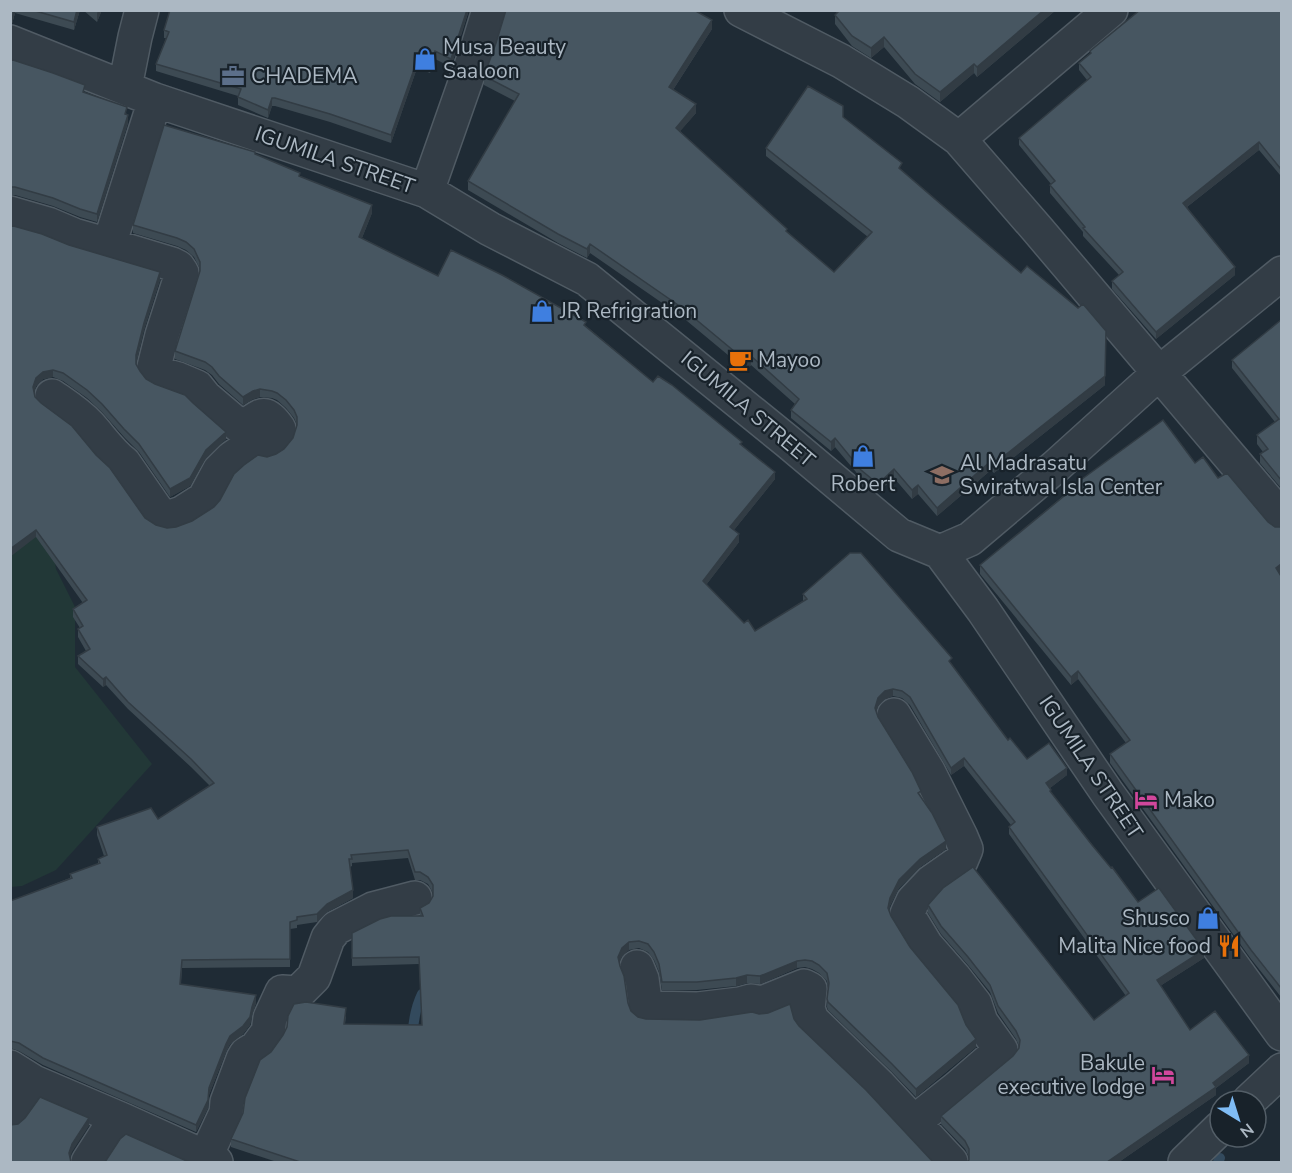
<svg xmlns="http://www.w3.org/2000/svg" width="1292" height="1173" viewBox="0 0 1292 1173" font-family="'Nunito Sans',sans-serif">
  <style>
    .green { fill: #223837 }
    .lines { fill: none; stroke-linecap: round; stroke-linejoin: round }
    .stream { stroke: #334a5d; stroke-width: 10 }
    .street-casing { stroke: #505b64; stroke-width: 36 }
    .street { stroke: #333d46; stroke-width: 33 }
    .wall { fill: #3d4a53 }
    .shaded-wall { fill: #323c44 }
    .building { fill: #475661; stroke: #323c44; stroke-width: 1.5 }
    .labels { text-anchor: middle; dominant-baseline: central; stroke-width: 4.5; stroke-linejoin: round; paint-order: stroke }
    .poi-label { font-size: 21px; fill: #acb8c3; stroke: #18222a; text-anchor: start }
    .street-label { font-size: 21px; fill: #acb8c3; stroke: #18222a }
  </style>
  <rect width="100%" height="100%" fill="#1f2b35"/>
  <!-- green -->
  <path class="green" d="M10,415L45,497L56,569L75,607V667L152,764L56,870L22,886L11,887Z"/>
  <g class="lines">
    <!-- stream -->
    <path class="stream" d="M412,1039C413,1023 415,1008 422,994L431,993
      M1218,1162L1220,1158"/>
    <!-- street casing -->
    <g class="street-casing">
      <path id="street" d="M741,10L841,61L908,102L959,139L1038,230L1282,518
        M10,42L155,100L427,191L490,229L587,279L787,441L899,535L940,552L983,610L1108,794L1282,1034
        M125,87L135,37L142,10
        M959,139L1111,10
        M427,191L478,46L489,10
        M10,213L48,224L74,235L109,245
        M52,396C65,405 78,413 89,425C101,438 110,452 124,463L160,515L170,517L182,513L204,499L219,471L232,458L255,442L266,446C272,444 278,435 279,429C263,405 260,419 242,427L238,425L205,397L197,387L178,379L160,374L154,367L162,335L182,273L178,267L172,264L109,245L155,100
        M940,552L970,539L1055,467L1159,373L1282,273
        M894,715L928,771L961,837L966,849L961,861L931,882L913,901L907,914L926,945L954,977L975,1004L981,1022L1001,1050L957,1088L914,1122
        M637,967L642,979L646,1008L698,1009L740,1004L751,1001L762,1003L799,988L804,986L810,989L808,1009L812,1020L879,1085L951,1162
        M10,1067L34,1082L123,1120L216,1162
        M1249,1101L1282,1070
        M10,1115L34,1082
        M205,1158L226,1113L227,1102L243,1059L246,1054L256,1048L268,1032L270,1018L282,992L298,993L314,977L328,938L336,928L373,909L415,898
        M88,1162L106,1134L123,1120
        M1185,1162L1220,1128"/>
    </g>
    <!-- street -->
    <use href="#street" class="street"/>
  </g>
  <!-- wall -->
  <path class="wall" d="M10,10H80L74,30L15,13L12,24H10Z
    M83,10H102L97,22Z
    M170,10H469L451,67L435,59L430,73L417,68L391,143L330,122L275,106H272L268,118L238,105V96L156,71V64L166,38H164V30Z
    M835,10H1056L977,77L974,73L940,102L915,84L884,47L871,58L852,46L835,24V15L837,13Z
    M1281,10L1280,175L1259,150L1187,207L1235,275L1156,339L1112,289V281L1119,275L1083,236V232L1050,193V185L1051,184L1019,145V138L1087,80L1079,70V63L1090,55V51Z
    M712,29L673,90L696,113L680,131L787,232L834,272L868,237L766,156V148L843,117L902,171L1105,385L994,473L991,470L937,516L918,494L912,499L894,478L878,492L861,478L835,447L831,451L791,418V410L795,404L751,365L746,370L681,316L590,253L587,258L558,243L468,190V181L515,101L484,85V76L496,43Z
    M10,59L85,93L127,114L128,123L97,222L80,217L53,206L15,195H10Z
    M255,154L372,213L362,238L438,276L586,326L653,382L742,445L775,479L734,530L739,542L706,585L744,623L755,631L803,601V594L952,666L1008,740L1027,759L1067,775L1050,788L1051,793L1138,902L1204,958L1160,986L1190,1030L1249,1063L1216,1088V1095L1119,1162H967L969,1160V1157L965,1149L941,1124V1116L1013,1056L1019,1048V1046L1016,1039L998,1013L990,992L968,965L941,934L928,913V905L1094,1020L1126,996L1009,834V827L1011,825L964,766L951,775L910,705L902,698L893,696L885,699L878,706L876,712L878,717L921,797L946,849L920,867L899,888L890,906L889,910L891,916L910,947L966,1025L976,1047L916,1097L892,1072L828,1010L827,1007L828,988L827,981L819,973L812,969L805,967L797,968L760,984L747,983L736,986L697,990H662L659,972L654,960L648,952L639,948L629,950L622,956L619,963L628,1003L631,1011L638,1017L646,1019L700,1020L794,1019L799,1026L933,1162H277L231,1147V1139L346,1016L345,1024L422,1025L419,964L352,966V933L420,916V908L429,903L433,896V893L428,884L420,880H415L408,858L352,863V866L350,867L353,898L327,912L317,922L297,925V928L290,929V967L182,968L181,984L256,1003L252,1015L250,1025L243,1034L230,1044L226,1052L209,1095L208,1108L196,1132L43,1065L19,1051L10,1048V901L70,878V874L98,864V859L104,856L97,835V827L158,819L210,786L191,767L128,709L106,685L103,687L78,664V656L86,651L78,637V629L80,628L73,617V609L83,603L36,537L10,225L69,245L160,280L144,330L136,364L140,371L146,379L226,439L206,458L190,486L170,497L139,452L124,437L102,412L87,398L63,381L53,377L43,379L36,386L34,392L35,397L145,518L156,525L167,528L176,527L192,521L214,507L267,457L276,454L284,449L293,438L297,425L294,418L286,408L277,400L272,398L260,397L253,399L243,405L219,384L212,375L205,370L175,359V351L200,269L194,257L186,250L177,246L133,233V225Z
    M1281,320V488L1260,463V454L1263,452L1257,444V435L1275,422L1232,368V360Z
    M1195,463L1218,478L1268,522L1275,527H1281V573L1280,574L1281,576V997L1251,959L1110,763V754L1126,743L1078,679L1071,685L980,574V565L1067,493V490Z"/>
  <!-- shaded-wall -->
  <path class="shaded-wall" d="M13,10H15V13L12,24V16Z
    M77,10H80L74,30V22Z
    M98,10H102L97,22V14Z
    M467,10H469L451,67V59Z
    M1044,10H1056L977,77V67Z
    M712,20V29L669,96V87Z
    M884,37V47L871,58V48Z
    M435,51V59L430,73V65Z
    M417,61V68L391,143V135Z
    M974,64V73L940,102V92Z
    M272,98V106L268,118V110Z
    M696,104V113L676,136V128Z
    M128,115V123L97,222V214Z
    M1259,142V150L1183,210V203Z
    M1281,166V174L1280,175V168Z
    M372,205V213L359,245V237Z
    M590,244V253L587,258V249Z
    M1235,267V275L1156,339V332Z
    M160,272V280L144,330L136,362V355L144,323Z
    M1106,331L1105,385L994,473V464Z
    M751,356V365L746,370V361Z
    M53,370V377L43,379L36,386L33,395V387L36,378L43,372Z
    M260,389V397L253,399L243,405V397L253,391Z
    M226,432V439L206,458L190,486L170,497V489L206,450Z
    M835,438V447L831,451V442Z
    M991,461V470L937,516V508Z
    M894,469V478L878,492V484Z
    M775,472V479L730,535V527Z
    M918,485V494L912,499V490Z
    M36,530V537L10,557V549Z
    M739,534V542L703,589V581Z
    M1281,564V573L1276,577V568Z
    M1078,671V679L1071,685V677Z
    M106,677V685L103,687V679Z
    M893,689V696L885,699L878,706L875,716V708L878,698L885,691Z
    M964,758V766L951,775V768Z
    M1067,768V775L1046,791V783Z
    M946,841V849L920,867L899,888L890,906L888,916L890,898L899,880L920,859Z
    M353,890V898L327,912L317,922V914L327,904Z
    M629,942V950L622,956L618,965V957L622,948Z
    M1204,950V958L1157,988V980Z
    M797,961V968L760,984V976Z
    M747,975V983L736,986V978Z
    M256,995V1003L252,1015L250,1025L243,1034L230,1044L226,1052L209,1095L208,1108L196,1132V1125L226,1044L230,1036L252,1007Z
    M976,1039V1047L916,1097V1089Z
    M1249,1055V1063L1216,1088V1095L1119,1162H1107Z
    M89,1118V1126L72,1152L69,1161V1153L72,1144Z"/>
  <!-- building -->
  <path class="building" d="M32,10H77L74,22Z
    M170,10H467L451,59L435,51L430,65L417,61L391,135L330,114L275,98H272L268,110L238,97L241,89L156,64L169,32L164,30Z
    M506,10H694L712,20L669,87L696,104L676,128L787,229L786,231L834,272L872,232L766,148L808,86L843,106V117L902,163L899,168L1021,273L1027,266L1078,308L1083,304L1106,331L1105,376L994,464L991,461L937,508L918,485L912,490L894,469L878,484L861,470L835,438L831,442L791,410L799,399L751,356L746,361L681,307L590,244L587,249L558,234L468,181L519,94L484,76L496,43Z
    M840,10H1044L977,67L974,64L940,92L915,74L884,37L871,48L852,36L835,15Z
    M1140,10H1281V166L1280,168L1259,142L1183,203L1235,267L1156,332L1112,281L1123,272L1083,228L1085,227L1050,185L1055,181L1019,138L1091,77L1079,63L1091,53L1090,51Z
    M10,59L53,73L85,85L83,92L127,107L125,114L128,115L97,214L80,209L53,198L15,187H10Z
    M164,125L255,152V154L300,173L299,176L372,205L359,237L438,276L451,250L502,275L586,322L584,325L653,382L658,376L672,385L742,442L740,444L775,472L730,527L739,534L703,581L744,623L748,620L755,631L807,599L803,594L850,553H861L952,658L949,661L1008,740L1010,738L1027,759L1049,743L1067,768L1046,783L1051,790L1050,791L1092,845L1111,868L1112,867L1138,902L1159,888L1204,950L1157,980L1190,1030L1215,1011L1249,1055L1213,1083L1216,1087L1107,1162H967L969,1160V1149L965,1141L941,1116L1013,1056L1019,1048L1020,1040L1016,1031L998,1006L990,985L968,957L941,926L928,905L943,888L973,867L1094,1020L1129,993L1009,827L1015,822L964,758L951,768L910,697L902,691L893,689L885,691L878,698L875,708L878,717L912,772L921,791L918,793L932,813L946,841L920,859L899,880L890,898L888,908L891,916L910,947L958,1005L966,1025L976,1039L916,1089L892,1064L828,1002L827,999L829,983L827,973L819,965L812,961L805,960L797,961L760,976L747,975L736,978L697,982H662L659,964L654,952L648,944L639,941L629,942L622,948L618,957L620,966L624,976L628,1003L631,1011L638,1017L646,1019L700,1020L752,1012L759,1014L768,1013L790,1004L794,1019L799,1026L866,1090L933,1162H300L231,1139L243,1113L245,1098L260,1060L271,1052L283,1035L287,1027L288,1016L294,1004L306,1002L346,1008L344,1024L422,1025L419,957L352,958V933L380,919L391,916H423L420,908L429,903L433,896V885L428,877L420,872H415L408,850L351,855L352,859H349L353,890L327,904L317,914L297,917V920L290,922V959L182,960L180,984L256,995L252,1007L250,1017L243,1026L230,1036L226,1044L209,1088L208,1100L196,1125L43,1058L19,1043L10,1041V901L72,878L70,874L100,863L98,859L107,855L97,827L151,808L158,819L214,783L191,759L128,702L106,677L103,679L78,656L90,649L78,629L83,626L73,609L87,600L36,530L10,549V225L42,234L69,245L160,272L144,323L136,355V364L140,371L146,379L155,384L185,395L193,403L226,432L206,450L190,478L170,489L139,444L124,429L102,404L87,390L63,373L53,370L43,372L36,378L33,387L35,397L41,403L72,426L96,455L110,468L145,518L156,525L167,528L176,527L192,521L214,507L220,500L234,474L244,465L258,455L267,457L276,454L284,449L293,438L297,425V417L294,410L286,400L277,393L272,391L260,389L253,391L243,397L219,376L212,367L205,362L175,351L200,271V262L194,249L186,242L177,238L133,225Z
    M1281,320V480L1260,454L1268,449L1257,435L1279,419L1232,360Z
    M1163,420L1195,463L1203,457L1218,478L1227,473L1268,522L1275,527H1281V564L1276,568L1281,576V988L1251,950L1110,754L1130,740L1078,671L1071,677L980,565L1069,492L1067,490Z
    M40,1097L89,1118L72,1144L69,1153L71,1162H10V1125L18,1124L25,1118Z
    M126,1134L189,1162H105L120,1139Z"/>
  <!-- icons -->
  <defs>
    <g id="shop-bare" transform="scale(1.8)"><path d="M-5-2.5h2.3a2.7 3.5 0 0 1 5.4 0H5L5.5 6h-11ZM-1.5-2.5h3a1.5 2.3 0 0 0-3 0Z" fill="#3f7fe0" stroke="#18222a" stroke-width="2.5" paint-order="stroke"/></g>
    <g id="office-bare" transform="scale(1.8)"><path d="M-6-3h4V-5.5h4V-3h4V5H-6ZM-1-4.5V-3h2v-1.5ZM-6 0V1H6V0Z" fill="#5c6f8a" stroke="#18222a" stroke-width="2.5" paint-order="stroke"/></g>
    <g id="cafe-bare" transform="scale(1.8)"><path d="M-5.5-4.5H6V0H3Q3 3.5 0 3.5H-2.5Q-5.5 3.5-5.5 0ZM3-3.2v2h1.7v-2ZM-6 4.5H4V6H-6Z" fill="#e8710a" stroke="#18222a" stroke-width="2.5" paint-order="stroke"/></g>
    <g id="school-bare" transform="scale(1.8)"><path d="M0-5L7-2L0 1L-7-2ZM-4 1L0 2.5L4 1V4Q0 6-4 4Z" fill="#8d6e63" stroke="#18222a" stroke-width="2.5" paint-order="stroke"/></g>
    <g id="hotel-bare" transform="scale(1.8)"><path d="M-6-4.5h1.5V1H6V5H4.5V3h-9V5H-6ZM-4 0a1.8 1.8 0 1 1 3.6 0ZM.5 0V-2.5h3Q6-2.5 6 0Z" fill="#d1479c" stroke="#18222a" stroke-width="2.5" paint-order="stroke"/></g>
    <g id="restaurant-bare" transform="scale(1.8)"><path d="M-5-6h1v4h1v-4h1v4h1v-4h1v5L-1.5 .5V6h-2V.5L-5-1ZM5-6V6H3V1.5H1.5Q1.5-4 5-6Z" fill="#e8710a" stroke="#18222a" stroke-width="2.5" paint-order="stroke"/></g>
  </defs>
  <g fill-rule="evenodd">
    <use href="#shop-bare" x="425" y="59"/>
    <use href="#office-bare" x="233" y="76"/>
    <use href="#shop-bare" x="542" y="311"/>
    <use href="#cafe-bare" x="740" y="360"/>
    <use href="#shop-bare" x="863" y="456"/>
    <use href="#school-bare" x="942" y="475"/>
    <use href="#hotel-bare" x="1146" y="800"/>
    <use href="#shop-bare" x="1208" y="918"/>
    <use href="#restaurant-bare" x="1229" y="946"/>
    <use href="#hotel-bare" x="1163" y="1075"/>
  </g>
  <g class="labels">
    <!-- poi labels -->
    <g class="poi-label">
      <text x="443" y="47">Musa Beauty<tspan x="443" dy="24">Saaloon</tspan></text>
      <text x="251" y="76">CHADEMA</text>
      <text x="560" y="311">JR Refrigration</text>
      <text x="758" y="360">Mayoo</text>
      <text x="960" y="463">Al Madrasatu<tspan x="960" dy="24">Swiratwal Isla Center</tspan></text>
      <text x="863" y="484" text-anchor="middle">Robert</text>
      <text x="1164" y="800">Mako</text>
      <text x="1190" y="918" text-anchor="end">Shusco</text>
      <text x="1211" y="946" text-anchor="end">Malita Nice food</text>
      <text x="1145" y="1063" text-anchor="end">Bakule<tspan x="1145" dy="24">executive lodge</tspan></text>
    </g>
    <!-- street labels -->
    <g class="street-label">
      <text transform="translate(335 160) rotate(19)">IGUMILA STREET</text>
      <text transform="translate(748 409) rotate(40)">IGUMILA STREET</text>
      <text transform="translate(1091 767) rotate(56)">IGUMILA STREET</text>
    </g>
  </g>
  <!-- border -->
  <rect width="1292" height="1173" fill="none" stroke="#acb8c3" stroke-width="24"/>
  <!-- north arrow -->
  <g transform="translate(1238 1119) rotate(142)"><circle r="28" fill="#18222a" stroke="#535e67" stroke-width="1.5"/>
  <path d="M0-4.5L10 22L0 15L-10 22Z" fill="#7fbcf5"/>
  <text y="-9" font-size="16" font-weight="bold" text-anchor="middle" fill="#acb8c3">N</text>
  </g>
</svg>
